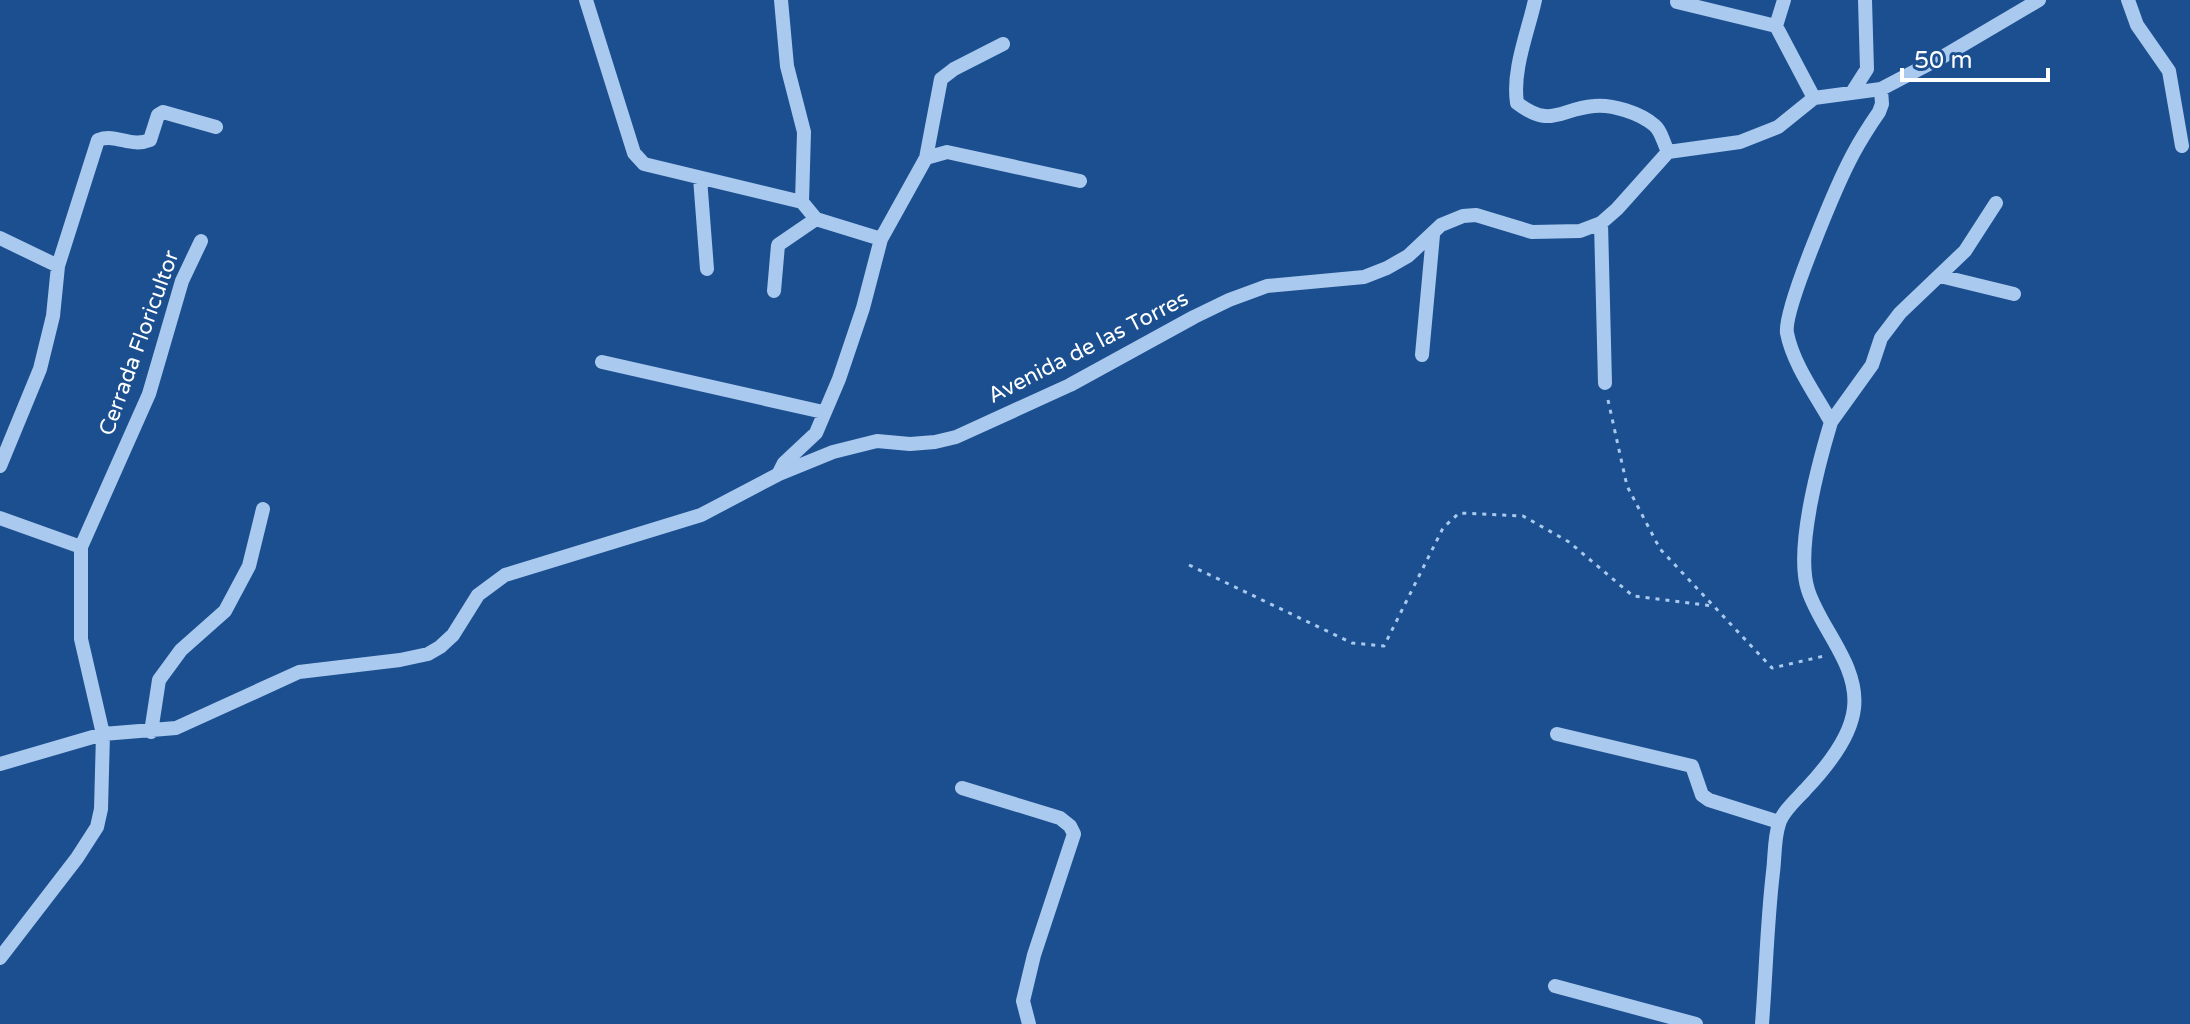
<svg xmlns="http://www.w3.org/2000/svg" width="2190" height="1024" viewBox="0 0 2190 1024" font-family="'Varela Round',sans-serif">
  <style>
    .lines { fill: none; stroke-linecap: round; stroke-linejoin: round }
    .path { stroke: #a9c9ee; stroke-width: 3; stroke-dasharray: 4 6; stroke-linecap: butt }
    .minor { stroke: #a9c9ee; stroke-width: 14 }
    .labels { text-anchor: middle; dominant-baseline: central; stroke-width: 8; stroke-linejoin: round; paint-order: stroke }
    .street-label { font-size: 22px; fill: #fff; stroke: #1b4f8f }
  </style>
  <rect width="100%" height="100%" fill="#1b4f8f"/>
  <g class="lines">
    <!-- path -->
    <path class="path" d="M1608,400L1627,486L1660,549L1772,668L1824,656
      M1189,565L1352,643L1384,646L1443,528L1459,513L1523,516L1569,542L1633,596L1714,606"/>
    <!-- minor -->
    <path class="minor" d="M586,0L634,153L644,164L802,202L816,219L881,239L863,308L839,379L816,433L784,463L779,473
      M781,0L787,66L804,132L802,202
      M1535,0C1528,32 1512,70 1517,103C1551,129 1559,109 1594,106C1612,104 1640,113 1654,125C1661,130 1664,144 1668,152
      M2128,0L2137,25L2169,71L2182,146
      M1677,2L1776,26L1814,98
      M1776,26L1784,0
      M1853,91L1867,69L1865,0
      M926,158L947,152L1080,181
      M700,178L707,269
      M1601,223L1605,383
      M0,238L58,266
      M881,239L926,158L941,79L954,69L1003,44
      M1940,276L2014,294
      M774,291L778,245L816,219
      M1422,355L1433,235
      M602,362L823,412
      M1831,422L1872,365L1881,338L1900,313L1965,251L1996,203
      M0,466L40,369L53,316L58,266L98,140C117,133 130,148 150,140L158,115L163,112L216,127
      M0,518L81,547
      M151,732L159,680L181,650L225,611L249,566L263,509
      M1557,734L1692,766L1702,795L1709,800L1779,822
      M0,764L103,734L176,728L299,672L400,660L428,654L440,647L453,635L478,595L505,575L701,515L779,474L833,452L877,441L910,444L935,442L956,437L1070,385L1194,317L1229,300L1267,286L1364,277L1387,268L1408,256L1441,225L1463,216L1476,215L1532,232L1580,231L1601,223L1617,209L1668,152L1740,142L1778,127L1814,98L1881,89L1944,56L2039,0
      M962,788L1060,818L1070,826L1074,834L1034,955L1023,1001L1029,1024
      M0,958L77,858L97,827L101,809L103,734L81,639V547L149,394L182,281L201,241
      M1555,986L1696,1024
      M1762,1024C1766,973 1767,923 1773,872C1775,857 1774,838 1779,824C1782,812 1797,799 1805,790C1825,769 1851,738 1854,708C1859,665 1820,628 1808,590C1795,550 1819,462 1831,422C1816,395 1793,364 1787,333C1783,310 1839,180 1853,154C1861,139 1870,125 1879,112L1882,104L1881,89"/>
  </g>
  <g class="labels">
    <!-- street labels -->
    <g class="street-label">
      <text transform="translate(139 343) rotate(-70)">Cerrada Floricultor</text>
      <text transform="translate(1088 347) rotate(-27)">Avenida de las Torres</text>
    </g>
  </g>
  <!-- scale -->
  <path d="M1902 68v12h146v-12" fill="none" stroke="#ffffff" stroke-width="4"/>
  <text x="1914" y="68" font-size="24" fill="#ffffff" stroke="#1b4f8f" stroke-width="6" paint-order="stroke">50 m</text>
</svg>
